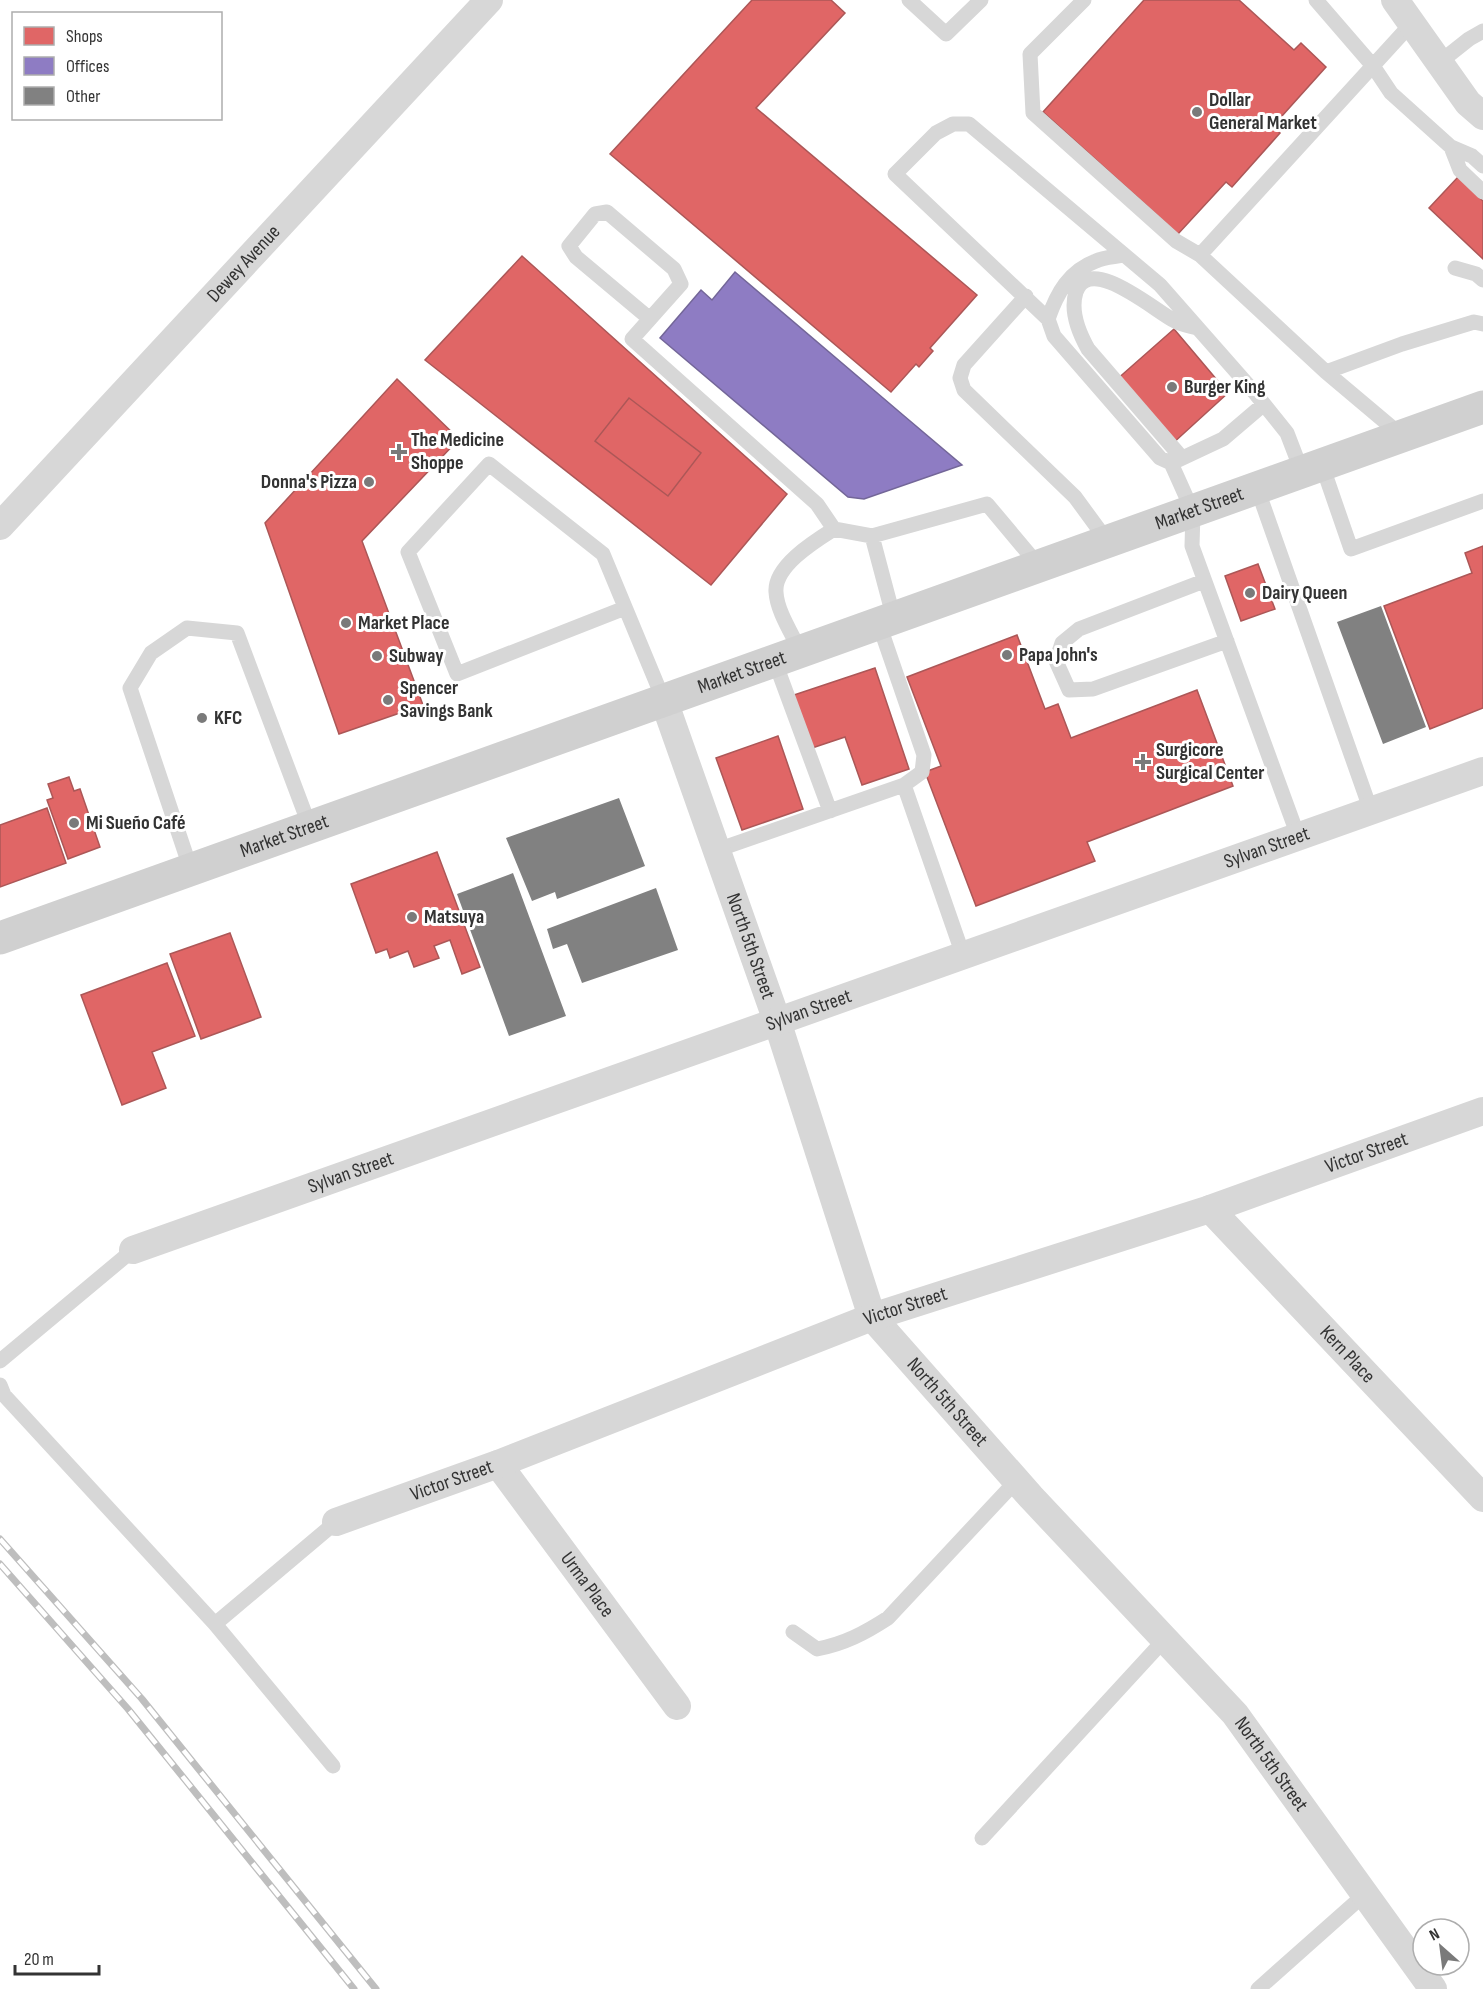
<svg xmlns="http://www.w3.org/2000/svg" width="1483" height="1989" viewBox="0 0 1483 1989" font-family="'Sofia Sans Condensed',sans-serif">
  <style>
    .shops { fill: #e06666; stroke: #ac5757; stroke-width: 1.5 }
    .offices { fill: #8e7cc3; stroke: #736698; stroke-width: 1.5 }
    .building { fill: #818181 }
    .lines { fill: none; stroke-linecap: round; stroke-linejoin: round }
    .lane { stroke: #d7d7d7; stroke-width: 15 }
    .street { stroke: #d7d7d7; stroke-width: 28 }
    .secondary { stroke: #d0d0d0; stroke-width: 33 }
    .rail-casing { stroke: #bebebe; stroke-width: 7 }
    .rail { stroke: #fff; stroke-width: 4.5; stroke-dasharray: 14; stroke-linecap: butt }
    .poi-dot { fill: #7a7a7a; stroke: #fff; stroke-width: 2 }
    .labels { text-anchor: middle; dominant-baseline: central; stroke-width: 6; stroke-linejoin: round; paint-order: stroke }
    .poi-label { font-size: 20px; font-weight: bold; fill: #333; stroke: #fff; text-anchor: start }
    .street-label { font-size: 20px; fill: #333; stroke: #fff }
  </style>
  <rect width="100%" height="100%" fill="#fff"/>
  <!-- shops -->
  <path class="shops" d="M752,0H831L845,13L756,108L977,295L930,348L933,351L919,367L916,364L891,392L610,154Z
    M1144,0H1239L1294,50L1301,43L1326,67L1273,126L1280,133L1232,187L1226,182L1178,234L1043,112Z
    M1458,177L1483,201V259L1429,208Z
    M522,256L787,494L711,585L425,360Z
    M1174,329L1228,393L1171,445L1115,381Z
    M397,379L459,439L362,541L423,705L339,734L265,523Z
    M629,398L701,453L668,496L595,441Z
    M1483,546V708L1430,729L1384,606L1472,573L1465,553Z
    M1258,564L1275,609L1241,621L1225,576Z
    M1017,635L1045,709L1058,704L1071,738L1197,690L1233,786L1087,842L1095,861L976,906L925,772L941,766L907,677Z
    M875,668L909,769L862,785L845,737L812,748L794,695Z
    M778,736L803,809L742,830L716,758Z
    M69,777L74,791L80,789L100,847L68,859L47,800L53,798L48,784Z
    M47,808L66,863L0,887V825Z
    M437,852L480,967L462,974L450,940L434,946L439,958L414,967L408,951L390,958L387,949L376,953L351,884Z
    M230,933L261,1017L201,1039L170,954Z
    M167,963L195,1036L152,1052L166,1088L122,1105L81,995Z"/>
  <!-- offices -->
  <path class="offices" d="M735,272L903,415L962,465L864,499L848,497L660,338L701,290L712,300Z"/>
  <!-- building -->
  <path class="building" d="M1381,606L1426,727L1383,744L1337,622Z
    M619,798L645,866L557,899L555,892L532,901L506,838Z
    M513,873L566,1016L509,1036L457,894Z
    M656,888L678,950L582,983L567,944L553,949L547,929Z"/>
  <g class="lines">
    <!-- lane -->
    <path class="lane" d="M909,0L946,34L981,0
      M1084,0L1030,54L1033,113L1176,241L1200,255L1326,372L1402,436
      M1316,0L1373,66L1391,93L1451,147L1472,156L1483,166
      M1440,62L1469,39L1483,31
      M1451,147L1460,170L1483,192
      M1200,255L1412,23
      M1455,268L1476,274L1483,280
      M1026,296L964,365L960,378L964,390L1075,497L1108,542
      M650,319L576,257L569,246L595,214L607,212L674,269L681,284L632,339L817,504L834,529
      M1048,319C1057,293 1069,271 1096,261C1104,257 1115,257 1124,255
      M1326,372L1402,344L1474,322L1483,324
      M1182,458L1088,349C1079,333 1070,311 1076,292C1090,253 1156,312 1175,321C1182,325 1190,326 1197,328
      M1174,462L1223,439L1264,404
      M1322,465L1351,549L1483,501
      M1257,488L1371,811
      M872,536L894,619
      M1204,581L1079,629L1062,643L1056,661L1069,690L1093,689L1227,641
      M625,608L457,674L408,552L489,464L603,554L664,701
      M879,624L924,755L922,772L904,785L963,955
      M801,653C793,635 777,612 776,592C774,566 815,541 834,529L872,536L987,504L1039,566
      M775,662L830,811
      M1298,836L1192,546L1193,512L1171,463L1160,458L1054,336L1048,319L895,174L936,133L953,124H969L1160,285L1255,393L1287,433L1302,472
      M717,850L904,785
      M191,870L130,688L151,653L187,628L237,633L310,827
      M0,1361L133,1250
      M0,1385L4,1395L215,1624L333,1766
      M215,1624L336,1522
      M793,1632L817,1649C844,1644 865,1633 888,1618L1017,1480
      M982,1838L1165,1639
      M1258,1989L1365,1894"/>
    <!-- street -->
    <g class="street">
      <path d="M1395,0L1468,103L1483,116"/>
      <path id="s1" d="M0,526L489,0"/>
      <path id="s2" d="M664,701L777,1021L872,1317L1031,1497L1235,1714L1433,1989"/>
      <path id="s3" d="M1210,1209L1483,1498"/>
      <path id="s4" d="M133,1250L1483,771"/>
      <path id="s5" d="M498,1464L677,1706"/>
      <path id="s6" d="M336,1522L498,1464L872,1317L1210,1209L1483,1111"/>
    </g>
    <!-- secondary -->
    <path class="secondary" id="s7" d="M0,938L1483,407"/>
    <!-- rail casing -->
    <g class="rail-casing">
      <path id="rail" d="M0,1539L142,1699L376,1989
        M0,1564L128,1709L354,1989"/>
    </g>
    <!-- rail -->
    <use href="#rail" class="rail"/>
  </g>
  <!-- markers -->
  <g class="poi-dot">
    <circle cx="1197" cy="112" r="6"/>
    <circle cx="1172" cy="387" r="6"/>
    <path d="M396 443h6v6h6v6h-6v6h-6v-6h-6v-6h6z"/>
    <circle cx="369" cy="482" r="6"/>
    <circle cx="1250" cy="593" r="6"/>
    <circle cx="346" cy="623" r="6"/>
    <circle cx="1007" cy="655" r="6"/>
    <circle cx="377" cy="656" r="6"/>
    <circle cx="388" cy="700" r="6"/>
    <circle cx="202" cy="718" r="6"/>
    <path d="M1140 753h6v6h6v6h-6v6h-6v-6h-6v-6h6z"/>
    <circle cx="74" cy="823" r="6"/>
    <circle cx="412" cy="917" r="6"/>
  </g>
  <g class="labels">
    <!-- poi labels -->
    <g class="poi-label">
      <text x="1209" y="100">Dollar<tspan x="1209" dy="23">General Market</tspan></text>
      <text x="1184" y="387">Burger King</text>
      <text x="411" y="440">The Medicine<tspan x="411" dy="23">Shoppe</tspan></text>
      <text x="357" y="482" text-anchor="end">Donna's Pizza</text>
      <text x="1262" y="593">Dairy Queen</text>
      <text x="358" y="623">Market Place</text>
      <text x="1019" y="655">Papa John's</text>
      <text x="389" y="656">Subway</text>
      <text x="400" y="688">Spencer<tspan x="400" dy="23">Savings Bank</tspan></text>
      <text x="214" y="718">KFC</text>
      <text x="1156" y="750">Surgicore<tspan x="1156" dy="23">Surgical Center</tspan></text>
      <text x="86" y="823">Mi Sueño Café</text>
      <text x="424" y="917">Matsuya</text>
    </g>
    <!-- street labels -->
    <g class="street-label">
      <text stroke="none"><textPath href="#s1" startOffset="358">Dewey Avenue</textPath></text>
      <text stroke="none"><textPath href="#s7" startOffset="1274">Market Street</textPath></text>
      <text stroke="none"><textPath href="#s7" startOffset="788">Market Street</textPath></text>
      <text stroke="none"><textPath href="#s7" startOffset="302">Market Street</textPath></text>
      <text stroke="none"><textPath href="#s4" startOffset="1203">Sylvan Street</textPath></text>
      <text stroke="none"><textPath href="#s2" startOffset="260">North 5th Street</textPath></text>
      <text stroke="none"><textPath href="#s4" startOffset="717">Sylvan Street</textPath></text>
      <text stroke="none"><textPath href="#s6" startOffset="1095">Victor Street</textPath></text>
      <text stroke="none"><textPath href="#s4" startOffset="231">Sylvan Street</textPath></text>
      <text stroke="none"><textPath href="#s6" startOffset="609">Victor Street</textPath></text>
      <text stroke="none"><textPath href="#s3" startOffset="200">Kern Place</textPath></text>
      <text stroke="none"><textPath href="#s2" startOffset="764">North 5th Street</textPath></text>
      <text stroke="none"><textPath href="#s6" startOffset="123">Victor Street</textPath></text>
      <text stroke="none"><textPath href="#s5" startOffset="150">Urma Place</textPath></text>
      <text stroke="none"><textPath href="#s2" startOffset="1250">North 5th Street</textPath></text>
    </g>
  </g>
  <!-- legend -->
  <rect x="12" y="12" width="210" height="108" fill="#ffffff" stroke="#adadad" stroke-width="1.5"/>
  <rect x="24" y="27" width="30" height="18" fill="#e06666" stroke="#adadad" stroke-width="1.5"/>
  <text x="66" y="42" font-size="18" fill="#333333">Shops</text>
  <rect x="24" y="57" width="30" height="18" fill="#8e7cc3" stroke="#adadad" stroke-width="1.5"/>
  <text x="66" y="72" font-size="18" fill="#333333">Offices</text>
  <rect x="24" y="87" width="30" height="18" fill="#818181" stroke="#adadad" stroke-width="1.5"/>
  <text x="66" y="102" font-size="18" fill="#333333">Other</text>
  <!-- north arrow -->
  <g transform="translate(1441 1947) rotate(332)"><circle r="28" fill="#ffffff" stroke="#adadad" stroke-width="1.5"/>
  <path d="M0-4.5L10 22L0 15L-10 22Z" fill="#7a7a7a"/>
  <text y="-9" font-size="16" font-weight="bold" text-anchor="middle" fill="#333333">N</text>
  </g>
  <!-- scale -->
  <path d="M15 1965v9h84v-9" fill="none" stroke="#333333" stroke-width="3"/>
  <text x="24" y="1965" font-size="18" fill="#333333" stroke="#ffffff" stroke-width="4.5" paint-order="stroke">20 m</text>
</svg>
